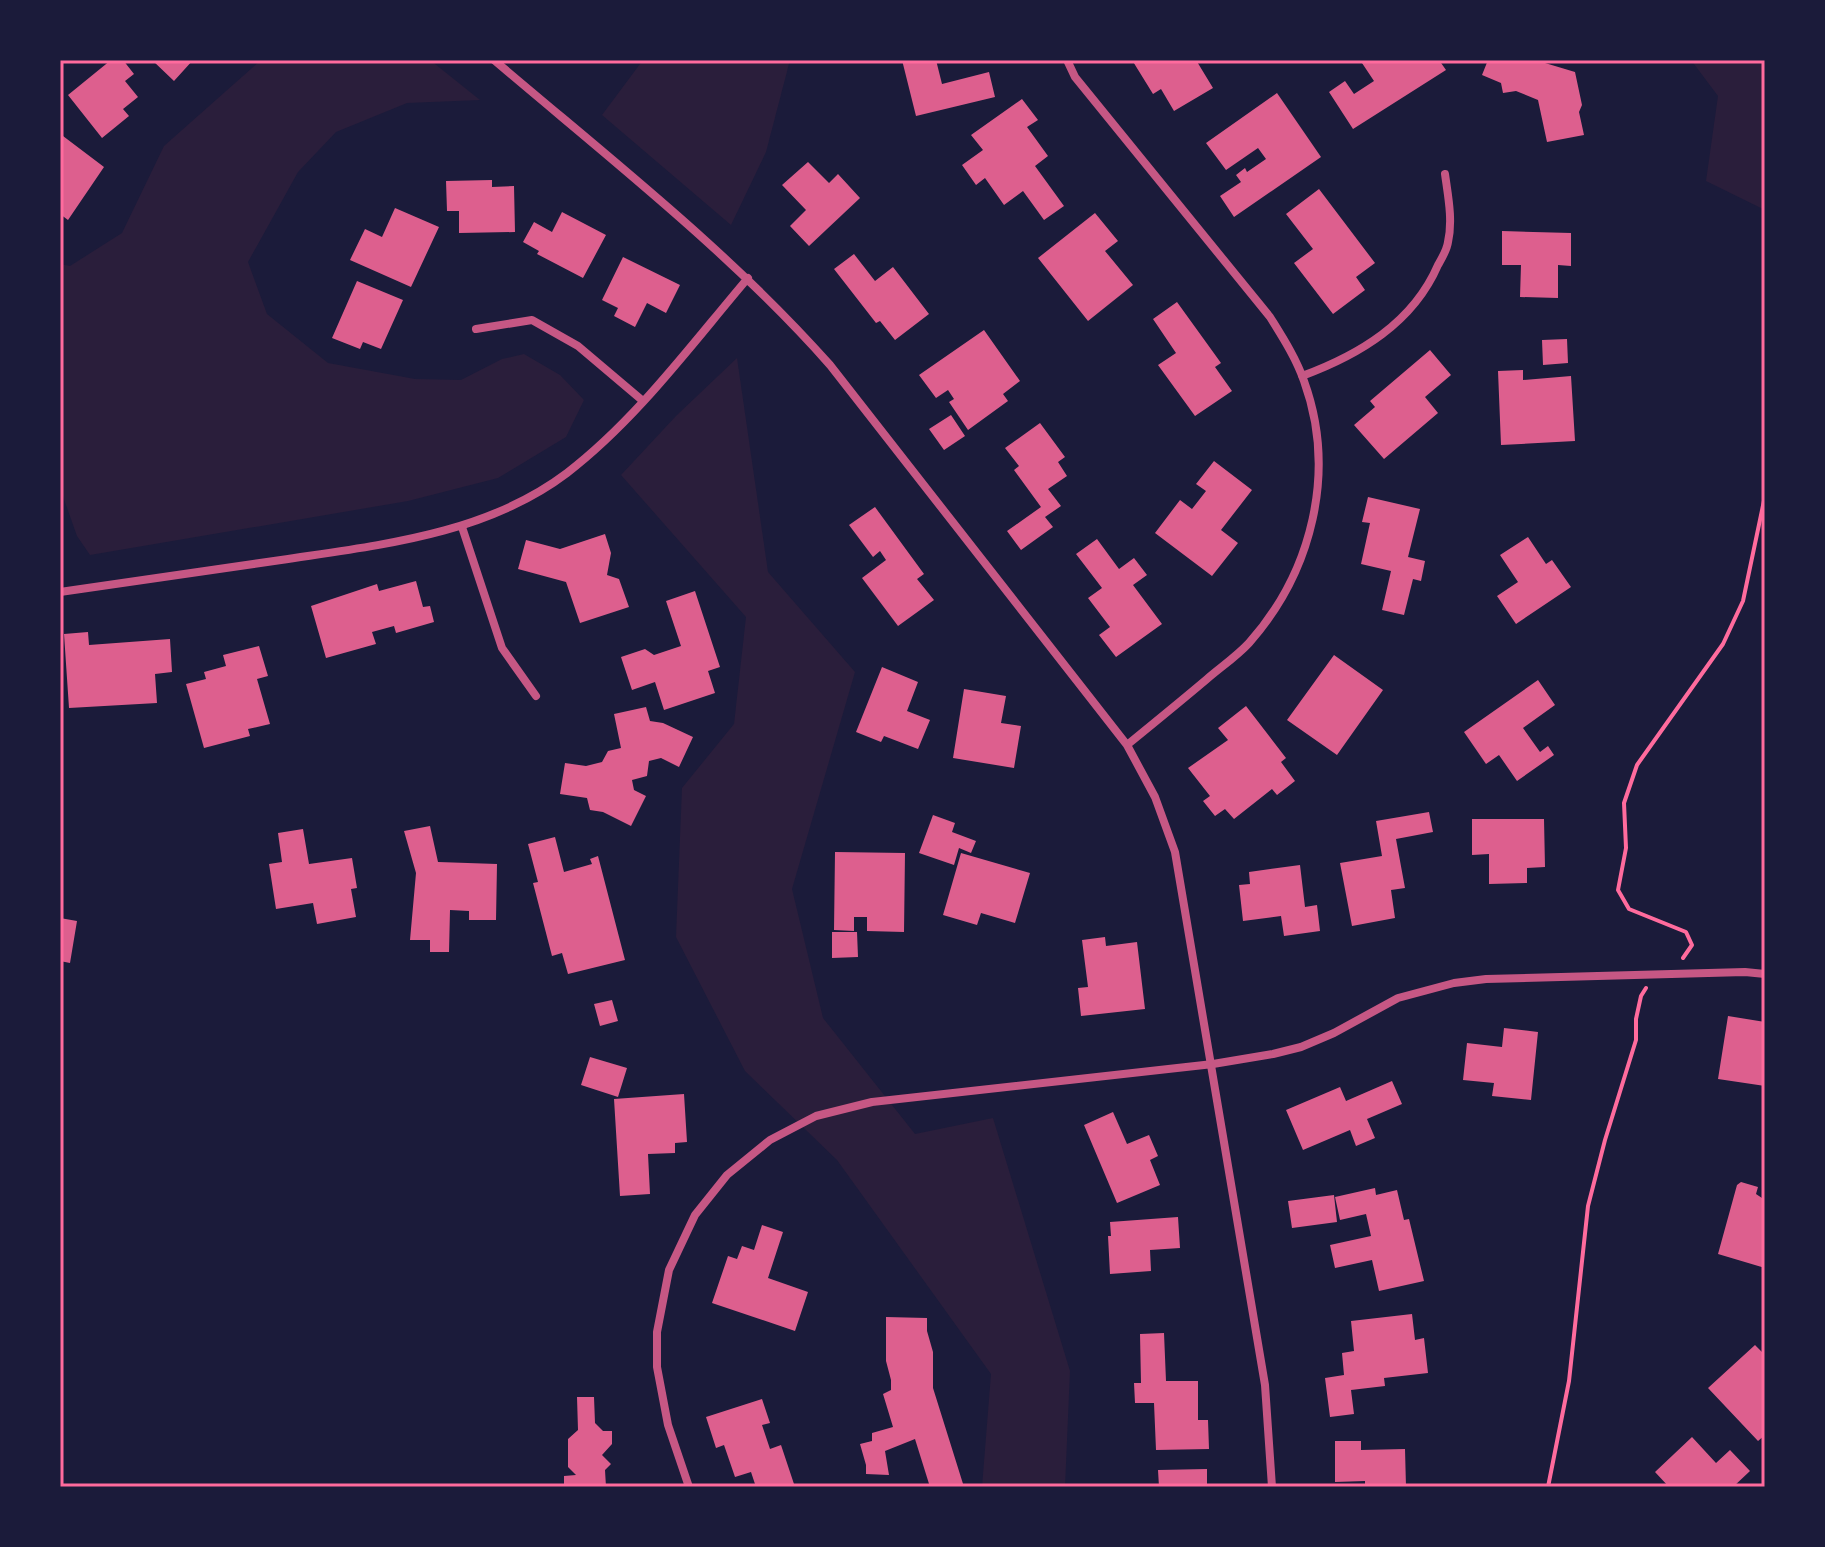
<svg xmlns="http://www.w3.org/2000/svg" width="1825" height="1547" viewBox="0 0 1825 1547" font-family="'Exo 2',sans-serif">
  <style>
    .green { fill: #2a1e3b }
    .building { fill: #dd5f8e }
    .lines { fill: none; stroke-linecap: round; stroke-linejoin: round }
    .path { stroke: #ff6b9d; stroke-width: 4 }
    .minor { stroke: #c65784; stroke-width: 8 }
    .neatline { fill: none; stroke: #ff6b9d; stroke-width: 3 }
  </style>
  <rect width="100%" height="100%" fill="#1b1b3a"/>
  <!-- green -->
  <path class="green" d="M261,60H430L480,100L407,103L336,132L298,172L248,262L267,314L328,363L415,379L461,380L502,359L524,354L560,375L584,400L566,437L498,478L408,501L90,555L77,536L60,488V264L70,266L122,233L164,146Z
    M643,60H790L766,152L731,225L602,115Z
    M1691,60H1765V210L1706,181L1718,96Z
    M737,358L768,572L855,672L792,889L823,1018L915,1134L993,1118L1070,1371L1065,1487H982L991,1374L837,1160L745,1071L676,937L682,788L734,724L746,617L621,475L676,416Z"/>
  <!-- building -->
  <path class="building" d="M111,60H123L134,74L125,81L138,97L123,109L129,116L102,138L68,95Z
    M152,60H193L174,81Z
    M902,60H936L942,84L989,72L995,97L916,116Z
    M1132,60H1196L1213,88L1174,111L1161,89L1153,94Z
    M1360,60H1439L1446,70L1353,129L1329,92L1345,81L1354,94L1374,81Z
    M1488,60H1535L1575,72L1582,105L1579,112L1584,135L1547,142L1538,100L1516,91L1503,93L1501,83L1482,75Z
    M1277,93L1321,157L1234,217L1220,196L1241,182L1236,175L1245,168L1247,172L1266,159L1258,148L1226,170L1206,143Z
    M1022,99L1038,120L1027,127L1048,156L1035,166L1064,206L1044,220L1023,191L1004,205L985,178L976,185L962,165L983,150L971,135Z
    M63,136L104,167L68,220L60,214V140Z
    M808,162L829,183L838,174L860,198L809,246L790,226L806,210L782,185Z
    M492,180V187L514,186L515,232L459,233V211H447L446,181Z
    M1319,189L1375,263L1356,277L1365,290L1333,314L1294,263L1313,249L1286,214Z
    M395,208L439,227L411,287L350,260L365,229L382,237Z
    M562,212L606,235L583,278L537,254L539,251L523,242L534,222L552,232Z
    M1095,213L1118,241L1105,251L1133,285L1088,321L1038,258Z
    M1502,231L1571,233V266L1558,265V298L1520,297L1521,265H1502Z
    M854,254L875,281L893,267L929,314L895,340L880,321L876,323L834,269Z
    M623,257L680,285L666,313L647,303L635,327L614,316L618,308L602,300Z
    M357,281L403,300L381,349L363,342L360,349L332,338Z
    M1177,302L1221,363L1215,367L1232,391L1195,416L1158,365L1176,353L1153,319Z
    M984,330L1020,381L1003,394L1008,401L968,430L949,402L954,399L948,390L936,398L919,375Z
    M1567,339L1568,363L1543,365L1542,340Z
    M1430,350L1451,375L1425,397L1438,413L1384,459L1354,425L1375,407L1370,401Z
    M1523,370V380L1571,376L1575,441L1501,445L1498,371Z
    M951,415L965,436L944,450L929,429Z
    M1040,423L1065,457L1058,462L1067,476L1048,489L1061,506L1045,517L1053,527L1021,550L1007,531L1041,507L1014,470L1019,466L1005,448Z
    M1214,461L1252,490L1221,530L1238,543L1212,576L1155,533L1180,500L1192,509L1206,491L1196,484Z
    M1368,497L1420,509L1408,557L1425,561L1421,581L1413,579L1404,615L1382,610L1391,571L1361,564L1370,523L1362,522Z
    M875,507L924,574L917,579L934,600L898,626L862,578L886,560L880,551L873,557L849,525Z
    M605,534L611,553L607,575L619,579L629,607L580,623L566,582L518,569L526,540L560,549Z
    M1528,537L1546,564L1552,560L1571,587L1516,624L1497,596L1518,582L1500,555Z
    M1097,539L1119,569L1134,558L1147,575L1133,585L1162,624L1116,657L1099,635L1110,627L1088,598L1102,588L1076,554Z
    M416,581L423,607L430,606L434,622L396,633L394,626L372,632L376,644L326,658L311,606L377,584L379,591Z
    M695,591L720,667L708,671L715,693L664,710L655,682L632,690L621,657L645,649L654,655L681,646L666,601Z
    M88,632L89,645L170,639L172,672L155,674L157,703L69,708L64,634Z
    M259,646L268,676L257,679L270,724L248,729L250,736L204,748L186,684L206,679L204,672L226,666L223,655Z
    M1334,655L1383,690L1337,755L1287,720Z
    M882,667L918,682L907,711L930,720L918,749L884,736L881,742L856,732Z
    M1538,680L1555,705L1523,728L1540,752L1548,746L1554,755L1517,781L1499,755L1486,764L1464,732Z
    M964,689L1006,696L1001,723L1021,726L1014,768L953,758Z
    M1246,706L1286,758L1281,762L1295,781L1277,795L1272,789L1234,819L1225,809L1215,816L1203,801L1210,796L1188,768L1228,740L1218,728Z
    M646,707L650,721L663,723L693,737L679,767L661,758L649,761L647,776L632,780L634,790L646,796L631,826L603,812L590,810L587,798L560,794L565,763L586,766L602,762L608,751L621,748L614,714Z
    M1429,812L1433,832L1396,839L1405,888L1391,890L1395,918L1352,926L1340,863L1382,856L1376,821Z
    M933,815L955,823L952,832L976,841L971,853L959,848L954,865L919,853Z
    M1472,819H1544L1545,867L1527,868V883L1489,884V854L1472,855Z
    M430,826L438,862L497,864L496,920H469V911L450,910L449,952H430V940H410L416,873L404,831Z
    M303,829L309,864L352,858L357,888L351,889L356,917L317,924L313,903L276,909L269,864L282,862L278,833Z
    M555,837L564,872L592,864L590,859L598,856L625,960L568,974L562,953L552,956L533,883L538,882L528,844Z
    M835,852L905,853L904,932L867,931V917H854V931L834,930Z
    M961,853L1030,873L1015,923L981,913L977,925L943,915Z
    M1300,865L1305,907L1317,905L1320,931L1284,936L1281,916L1243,921L1239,885L1250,884L1249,872Z
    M60,918L77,921L70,963L60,961Z
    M832,932H857L858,957L832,958Z
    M1105,937L1106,946L1137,942L1145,1009L1081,1016L1078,988L1088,987L1082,940Z
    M612,1000L618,1021L600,1026L594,1004Z
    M1728,1016L1765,1022V1086L1718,1079Z
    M1504,1028L1538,1032L1531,1100L1492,1096L1494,1083L1463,1080L1467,1043L1502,1047Z
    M590,1057L627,1068L618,1097L581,1085Z
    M1392,1081L1402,1104L1367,1119L1375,1138L1356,1146L1350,1130L1303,1150L1286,1110L1340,1087L1346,1101Z
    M684,1094L687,1142L675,1143V1153L648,1154L650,1194L620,1196L614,1099Z
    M1113,1112L1127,1144L1149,1135L1158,1156L1150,1160L1160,1185L1117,1203L1084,1125Z
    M1741,1182L1758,1187L1756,1194L1765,1200V1268L1718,1254L1737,1185Z
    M1375,1188L1376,1195L1397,1190L1404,1220L1409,1219L1424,1281L1379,1291L1372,1260L1335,1268L1330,1245L1371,1236L1366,1214L1340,1220L1335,1197Z
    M1334,1195L1337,1222L1292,1228L1288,1201Z
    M1178,1217L1180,1248L1150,1250L1151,1271L1110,1274L1108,1236H1111L1110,1222Z
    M762,1225L783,1232L768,1278L808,1292L795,1331L712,1303L728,1256L737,1259L742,1246L754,1250Z
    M1412,1314L1415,1340L1424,1338L1428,1373L1384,1378L1385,1386L1351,1390L1354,1414L1330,1417L1325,1378L1344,1375L1342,1353L1354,1351L1351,1321Z
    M886,1317L927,1318V1331L933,1352V1388L964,1487H930L915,1439L885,1451L889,1475L866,1474V1465L860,1444L872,1441V1433L893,1427L883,1394L891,1390V1380L886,1361Z
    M1164,1333L1166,1381H1198V1420H1208L1209,1449L1156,1450L1154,1403H1135L1134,1383H1141L1140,1334Z
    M1755,1345L1765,1355V1435L1758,1441L1708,1388Z
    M577,1397H594L595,1423L603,1431H612V1444L602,1455L611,1464L605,1470L606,1487H564V1476L576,1475L568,1467V1439L578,1430Z
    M762,1399L770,1423L762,1425L770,1449L781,1445L795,1487H756L751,1472L735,1477L724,1445L716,1448L706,1417Z
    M1692,1437L1716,1463L1730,1450L1750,1471L1733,1487H1669L1655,1472Z
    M1335,1441H1361V1450L1405,1449L1406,1487H1365V1481L1335,1482Z
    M1207,1469V1487H1159L1158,1470Z"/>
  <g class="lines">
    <!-- path -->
    <path class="path" d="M1765,60V61
      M1683,958L1692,945L1686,932L1629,909L1618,890L1626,848L1624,803L1637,765L1723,644L1743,601L1765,496
      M1548,1487L1569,1381L1588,1206L1605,1140L1636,1040V1019L1641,996L1646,988"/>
    <!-- minor -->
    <path class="minor" d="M494,60C609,158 730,252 830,365L1127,745L1155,797L1175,852L1265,1385L1272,1487
      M1067,60L1075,77L1270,317C1283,338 1296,358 1304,381C1337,472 1312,572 1249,643C1237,656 1221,667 1207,679C1181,701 1154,723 1127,745
      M476,329L532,320L578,346L643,401
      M1302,376C1359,355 1413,323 1438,265C1442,258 1447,250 1448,242C1453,220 1448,196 1445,174
      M462,527L502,648L536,696
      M60,592C134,581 208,571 281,560C380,545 485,535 567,473C637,419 691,345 748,278
      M689,1487L668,1425L657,1367V1332L669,1270L695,1215L727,1175L770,1140L816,1116L872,1102L1213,1064L1273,1054L1301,1047L1334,1033L1398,998L1454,983L1486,979L1745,972L1765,974"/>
  </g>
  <!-- border -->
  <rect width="1825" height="1547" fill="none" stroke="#1b1b3a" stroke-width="124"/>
  <rect x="62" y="62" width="1701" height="1423" class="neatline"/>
</svg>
